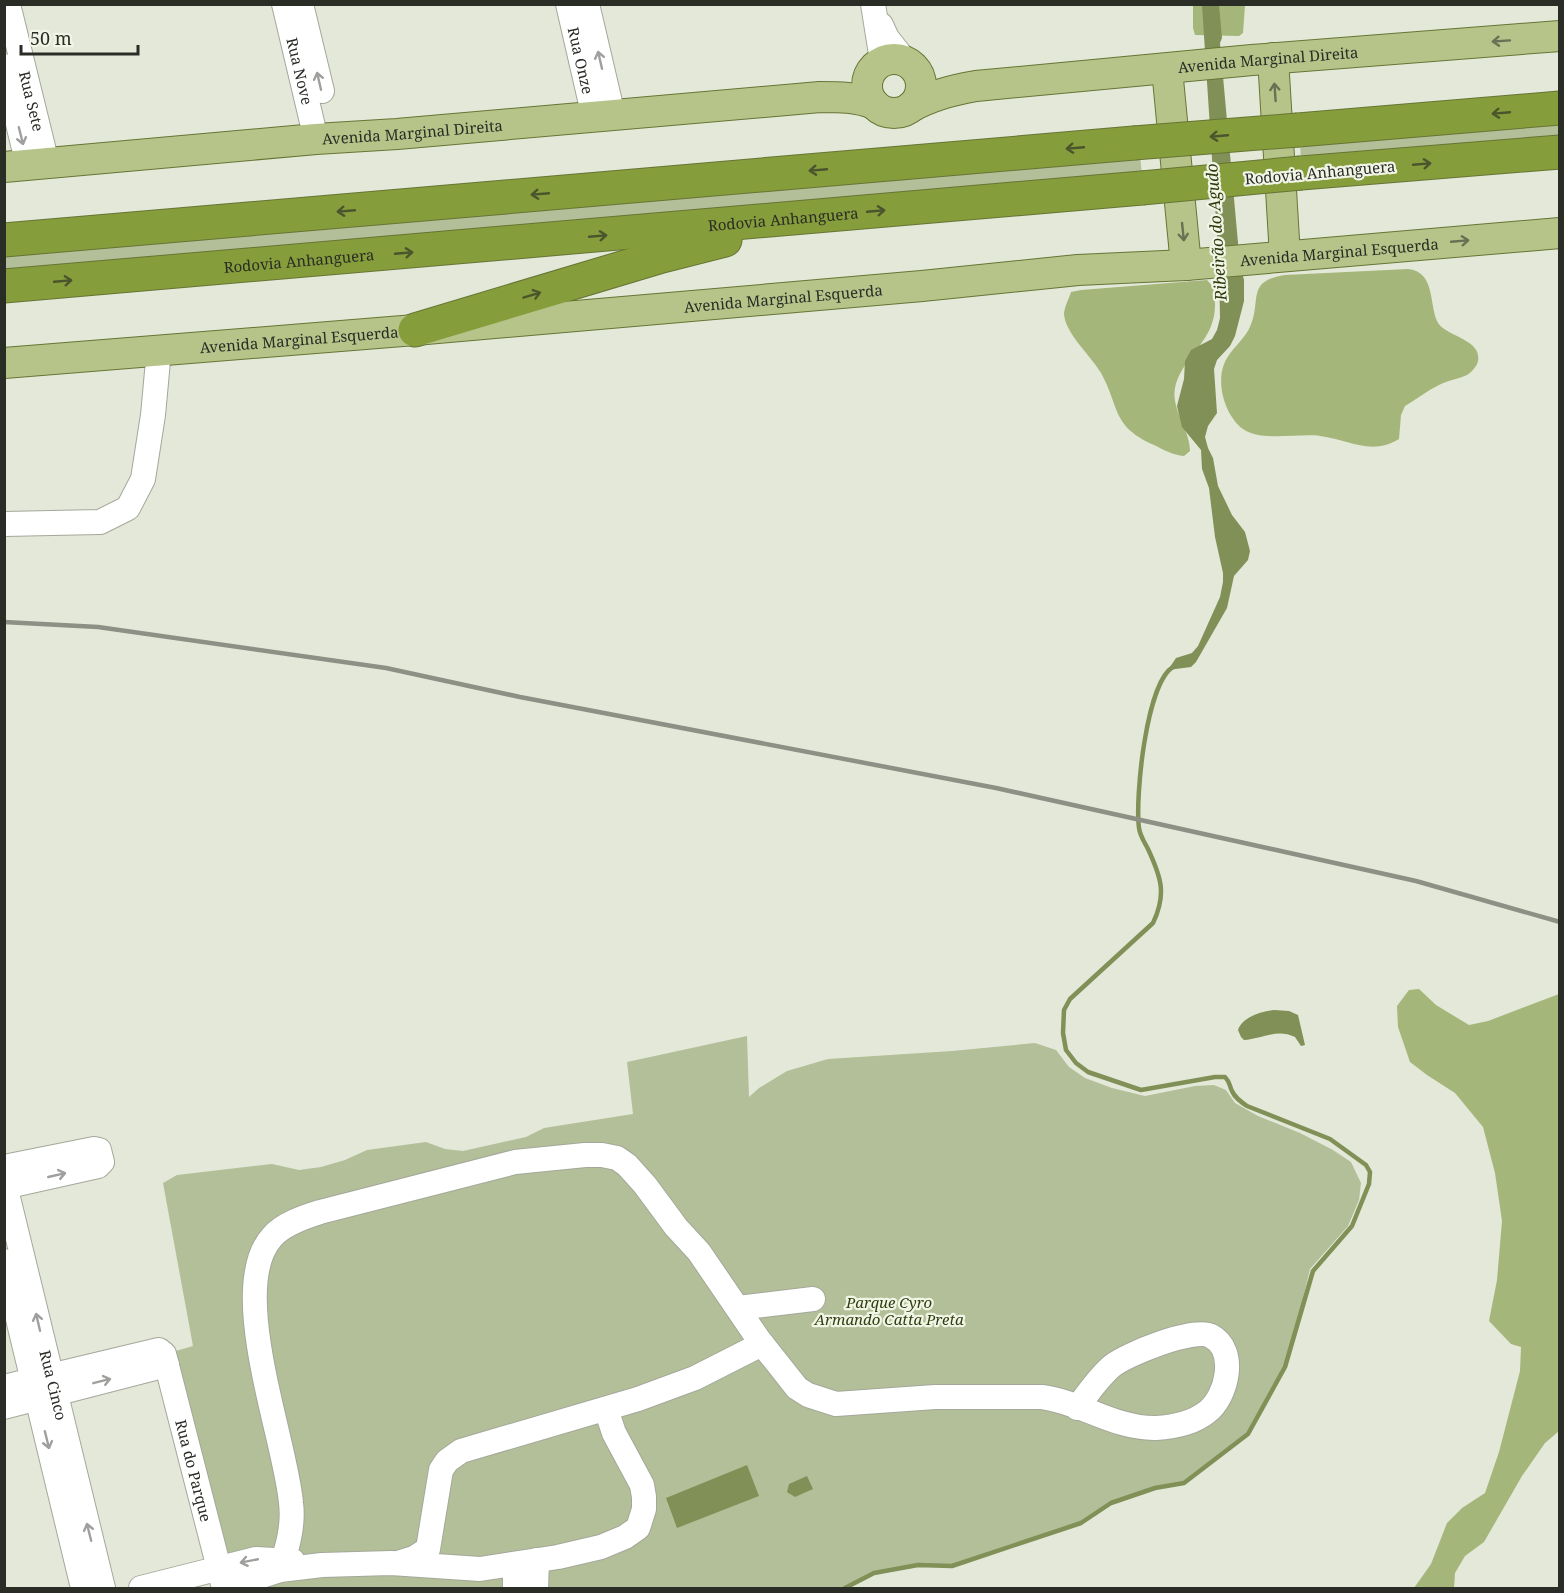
<svg xmlns="http://www.w3.org/2000/svg" width="1564" height="1593" viewBox="0 0 1564 1593" font-family="'Noto Serif',serif">
  <style>
    .green { fill: #b3bf98 }
    .forest { fill: #a5b67b }
    .water { fill: #809056 }
    .lines { fill: none; stroke-linecap: round; stroke-linejoin: round }
    .stream { stroke: #809056; stroke-width: 4.5 }
    .minor-casing { stroke: #a4a89a; stroke-width: 26 }
    .major-casing { stroke: #667534; stroke-width: 32 }
    .highway-casing { stroke: #667534; stroke-width: 35 }
    .minor { stroke: #fff; stroke-width: 24 }
    .major { stroke: #b6c489; stroke-width: 30 }
    .highway { stroke: #869d3b; stroke-width: 33 }
    .rail { stroke: #8c9085; stroke-width: 4.5 }
    .highway-bridge-casing { stroke: #667534; stroke-width: 35; stroke-linecap: butt }
    .highway-bridge { stroke: #869d3b; stroke-width: 33 }
    .oneway { stroke: #697053 }
    .oneway2 { stroke: #9fa09d }
    .oneway3 { stroke: #4a542d }
    .labels { text-anchor: middle; dominant-baseline: central; stroke-width: 4.5; stroke-linejoin: round; paint-order: stroke }
    .street-label { font-size: 15px; fill: #2a2c26; stroke: #f1f5e6 }
    .park-label { font-size: 15px; font-style: italic; fill: #323d10; stroke: #f1f5e6 }
    .water-label { font-size: 16px; font-style: italic; fill: #2e380b; stroke: #f1f5e6 }
  </style>
  <rect width="100%" height="100%" fill="#e3e8d9"/>
  <!-- green -->
  <path class="green" d="M1559,116V144L1301,162L1300,141Z
    M1140,155L1142,176L5,278V249Z
    M747,1036L749,1097L759,1088L787,1071L828,1059L952,1051L1035,1043L1056,1050L1069,1067L1085,1078L1112,1088L1145,1096L1195,1086L1214,1085L1226,1090L1235,1103L1258,1116L1300,1133L1333,1150L1351,1162L1361,1183L1359,1200L1348,1226L1310,1269L1294,1336L1285,1366L1247,1433L1211,1462L1183,1482L1153,1487L1111,1502L1081,1522L951,1565H918L874,1572L841,1588H224L165,1354L193,1346L163,1183L177,1175L272,1164L299,1170L321,1167L345,1160L367,1150L426,1142L445,1149L463,1151L526,1137L544,1128L633,1114L627,1062Z"/>
  <!-- forest -->
  <path class="forest" d="M1193,5H1245L1243,33L1239,36L1195,35L1193,28Z
    M1408,269C1435,272 1429,302 1437,321C1444,337 1482,338 1478,361C1477,366 1472,372 1467,375C1459,379 1449,380 1441,384C1428,390 1417,399 1405,406L1401,415L1399,439C1371,456 1350,440 1320,436C1299,433 1261,442 1243,429C1224,415 1214,379 1227,358C1233,348 1243,340 1249,329C1263,302 1244,281 1285,275Z
    M1207,280L1214,288C1215,298 1216,310 1213,320C1207,345 1180,362 1175,388C1171,410 1190,429 1190,451L1184,456C1173,455 1164,450 1154,445C1111,426 1120,407 1101,373C1091,356 1065,333 1064,314C1064,308 1069,298 1071,292L1081,290Z
    M1419,989L1436,1005L1469,1025L1488,1021L1559,994V1431L1545,1443L1522,1476L1484,1542L1465,1556L1455,1573L1454,1588H1414L1431,1564L1447,1523L1462,1508L1485,1493L1499,1452L1520,1371L1521,1347L1511,1344L1489,1321L1497,1280L1502,1221L1495,1173L1483,1127L1455,1093L1427,1075L1410,1062L1398,1027L1397,1006L1409,990Z"/>
  <!-- water -->
  <path class="water" d="M1202,5H1219L1222,38L1220,43L1240,265L1244,280V301L1235,336L1230,346L1217,360L1214,369L1217,413L1208,426L1205,437L1208,448L1213,458L1218,486L1232,515L1245,532L1250,551L1248,560L1234,576L1227,608L1196,662L1191,667L1168,670L1176,658L1192,653L1198,646L1220,597L1223,582V573L1215,537L1209,488L1202,469L1201,450L1182,427L1177,406L1184,379L1185,361L1191,350L1212,339L1217,330L1220,318L1219,266Z
    M1274,1010L1289,1011L1298,1015L1305,1045L1301,1046L1295,1037C1277,1028 1262,1039 1244,1040L1241,1037L1238,1030C1242,1017 1262,1011 1274,1010Z
    M747,1465L759,1496L677,1528L666,1498Z
    M807,1476L813,1489L795,1497L787,1492L789,1484Z"/>
  <g class="lines">
    <!-- stream -->
    <path class="stream" d="M845,1588L874,1573L918,1565L952,1566L1081,1523L1111,1503L1155,1488L1184,1483L1248,1434L1285,1367L1313,1271L1352,1226L1369,1184L1370,1172L1366,1165L1330,1139L1247,1106C1241,1102 1235,1098 1232,1091C1229,1085 1230,1082 1225,1077H1215L1141,1090L1088,1072L1076,1063L1066,1050L1063,1033L1064,1010L1070,999L1153,923C1167,894 1161,877 1148,849C1145,843 1140,836 1139,828C1135,798 1146,683 1173,667"/>
    <!-- minor casing -->
    <g class="minor-casing">
      <g id="minor">
        <path id="s1" d="M8,4L47,163"/>
        <path id="s2" d="M284,4L316,139"/>
        <path d="M301,4L322,91"/>
        <path id="s3" d="M568,4L594,117"/>
        <path d="M587,4L613,115"/>
        <path d="M873,4L881,54L878,64"/>
        <path d="M881,25L887,38L905,61"/>
        <path d="M4,66L28,165"/>
        <path d="M4,524L100,522L128,508L143,479L153,415L159,350"/>
        <path d="M4,1167L94,1149L99,1150L102,1162L98,1166L4,1187"/>
        <path id="s4" d="M4,1181L103,1588"/>
        <path d="M4,1261L83,1588"/>
        <path d="M738,1308L813,1299"/>
        <path id="s5" d="M4,1387L159,1350L164,1354L224,1588"/>
        <path d="M4,1407L167,1365"/>
        <path d="M398,1563L414,1558L428,1549L441,1470L447,1461L461,1451L638,1399L695,1378L762,1344"/>
        <path d="M280,1570C287,1549 294,1526 291,1503C286,1440 226,1288 272,1237C283,1224 304,1217 320,1212L515,1162L585,1155H602L617,1158L627,1165L645,1185L676,1227L699,1252L759,1340L797,1388L808,1395L836,1404L935,1397H1042C1081,1402 1115,1429 1156,1428C1174,1427 1193,1423 1207,1412C1227,1397 1238,1350 1211,1336C1194,1327 1127,1354 1112,1366C1098,1378 1088,1393 1077,1408"/>
        <path d="M141,1588L256,1559L293,1561"/>
        <path d="M224,1588L280,1570L322,1565L391,1563L480,1569L558,1557L601,1547L625,1537L638,1528L644,1509V1497L642,1485L614,1433L606,1409"/>
        <path d="M515,1588V1564"/>
        <path d="M536,1588L537,1560"/>
      </g>
    </g>
    <!-- major casing -->
    <g class="major-casing">
      <g id="major">
        <path d="M1273,58L1285,256"/>
        <circle cx="894" cy="86" r="27"/>
        <path d="M1167,69L1186,265"/>
        <path id="s6" d="M911,107C932,95 953,90 976,86L1252,60L1560,36"/>
        <path id="s7" d="M4,167L316,139L397,134L820,97C839,97 857,97 874,104"/>
        <path id="s8" d="M4,363L415,330L922,286L1078,270L1186,265L1560,233"/>
      </g>
    </g>
    <!-- highway casing -->
    <g class="highway-casing">
      <g id="highway">
        <path d="M1298,130L1560,108"/>
        <path d="M1301,173L1560,152"/>
        <path d="M4,240L1134,143"/>
        <path id="s9" d="M4,286L1142,188"/>
        <path d="M415,330L662,256L725,240"/>
      </g>
    </g>
    <!-- minor -->
    <use href="#minor" class="minor"/>
    <!-- major -->
    <use href="#major" class="major"/>
    <!-- highway -->
    <use href="#highway" class="highway"/>
    <!-- rail -->
    <path class="rail" d="M4,622L98,627L386,668L520,697L996,788L1416,881L1560,922"/>
    <!-- highway-bridge casing -->
    <g class="highway-bridge-casing">
      <path id="highway-bridge" d="M1134,143L1298,130
        M1142,188L1301,173"/>
    </g>
    <!-- highway-bridge -->
    <use href="#highway-bridge" class="highway-bridge"/>
  </g>
  <!-- one-way arrows -->
  <defs><path id="oneway-shaft" d="M-6 0H5M1.5-3L5.5 0L1.5 3" fill="none" stroke-width="1.6" stroke-linecap="round" stroke-linejoin="round" transform="scale(1.5)"/></defs>
  <g class="oneway">
    <use href="#oneway-shaft" transform="translate(1501 41) rotate(176)"/>
    <use href="#oneway-shaft" transform="translate(1275 92) rotate(-94)"/>
    <use href="#oneway-shaft" transform="translate(1183 232) rotate(84)"/>
    <use href="#oneway-shaft" transform="translate(1460 241) rotate(-5)"/>
  </g>
  <g class="oneway2">
    <use href="#oneway-shaft" transform="translate(600 60) rotate(-103)"/>
    <use href="#oneway-shaft" transform="translate(319 81) rotate(-103)"/>
    <use href="#oneway-shaft" transform="translate(21 136) rotate(76)"/>
    <use href="#oneway-shaft" transform="translate(57 1175) rotate(-13)"/>
    <use href="#oneway-shaft" transform="translate(38 1322) rotate(-103)"/>
    <use href="#oneway-shaft" transform="translate(102 1381) rotate(-14)"/>
    <use href="#oneway-shaft" transform="translate(47 1440) rotate(76)"/>
    <use href="#oneway-shaft" transform="translate(89 1532) rotate(-104)"/>
    <use href="#oneway-shaft" transform="translate(249 1561) rotate(169)"/>
  </g>
  <g class="oneway3">
    <use href="#oneway-shaft" transform="translate(1501 113) rotate(175)"/>
    <use href="#oneway-shaft" transform="translate(1219 136) rotate(175)"/>
    <use href="#oneway-shaft" transform="translate(1075 148) rotate(175)"/>
    <use href="#oneway-shaft" transform="translate(1422 164) rotate(-5)"/>
    <use href="#oneway-shaft" transform="translate(818 170) rotate(175)"/>
    <use href="#oneway-shaft" transform="translate(540 194) rotate(175)"/>
    <use href="#oneway-shaft" transform="translate(346 211) rotate(175)"/>
    <use href="#oneway-shaft" transform="translate(876 211) rotate(-5)"/>
    <use href="#oneway-shaft" transform="translate(598 236) rotate(-5)"/>
    <use href="#oneway-shaft" transform="translate(404 253) rotate(-5)"/>
    <use href="#oneway-shaft" transform="translate(63 281) rotate(-5)"/>
    <use href="#oneway-shaft" transform="translate(532 295) rotate(-17)"/>
  </g>
  <g class="labels">
    <!-- street labels -->
    <g class="street-label">
      <text stroke="none"><textPath href="#s6" startOffset="362">Avenida Marginal Direita</textPath></text>
      <text stroke="none"><textPath href="#s3" startOffset="58">Rua Onze</textPath></text>
      <text stroke="none"><textPath href="#s2" startOffset="69">Rua Nove</textPath></text>
      <text stroke="none"><textPath href="#s1" startOffset="100">Rua Sete</textPath></text>
      <text stroke="none"><textPath href="#s7" startOffset="410">Avenida Marginal Direita</textPath></text>
      <text transform="translate(1320 172) rotate(-5)">Rodovia Anhanguera</text>
      <text stroke="none"><textPath href="#s9" startOffset="782">Rodovia Anhanguera</textPath></text>
      <text stroke="none"><textPath href="#s8" startOffset="1340">Avenida Marginal Esquerda</textPath></text>
      <text stroke="none"><textPath href="#s9" startOffset="296">Rodovia Anhanguera</textPath></text>
      <text stroke="none"><textPath href="#s8" startOffset="782">Avenida Marginal Esquerda</textPath></text>
      <text stroke="none"><textPath href="#s8" startOffset="296">Avenida Marginal Esquerda</textPath></text>
      <text stroke="none"><textPath href="#s4" startOffset="210">Rua Cinco</textPath></text>
      <text stroke="none"><textPath href="#s5" startOffset="286">Rua do Parque</textPath></text>
    </g>
    <!-- park labels -->
    <g class="park-label">
      <text x="889" y="1302">Parque Cyro<tspan x="889" dy="17">Armando Catta Preta</tspan></text>
    </g>
    <!-- water labels -->
    <g class="water-label">
      <text transform="translate(1216 232) rotate(-94)">Ribeirão do Agudo</text>
    </g>
  </g>
  <!-- border -->
  <rect width="1564" height="1593" fill="none" stroke="#2a2c26" stroke-width="12"/>
  <!-- scale -->
  <path d="M21 45v9h117v-9" fill="none" stroke="#2a2c26" stroke-width="3"/>
  <text x="30" y="45" font-size="18" fill="#2a2c26" stroke="#f1f5e6" stroke-width="4.5" paint-order="stroke">50 m</text>
</svg>
